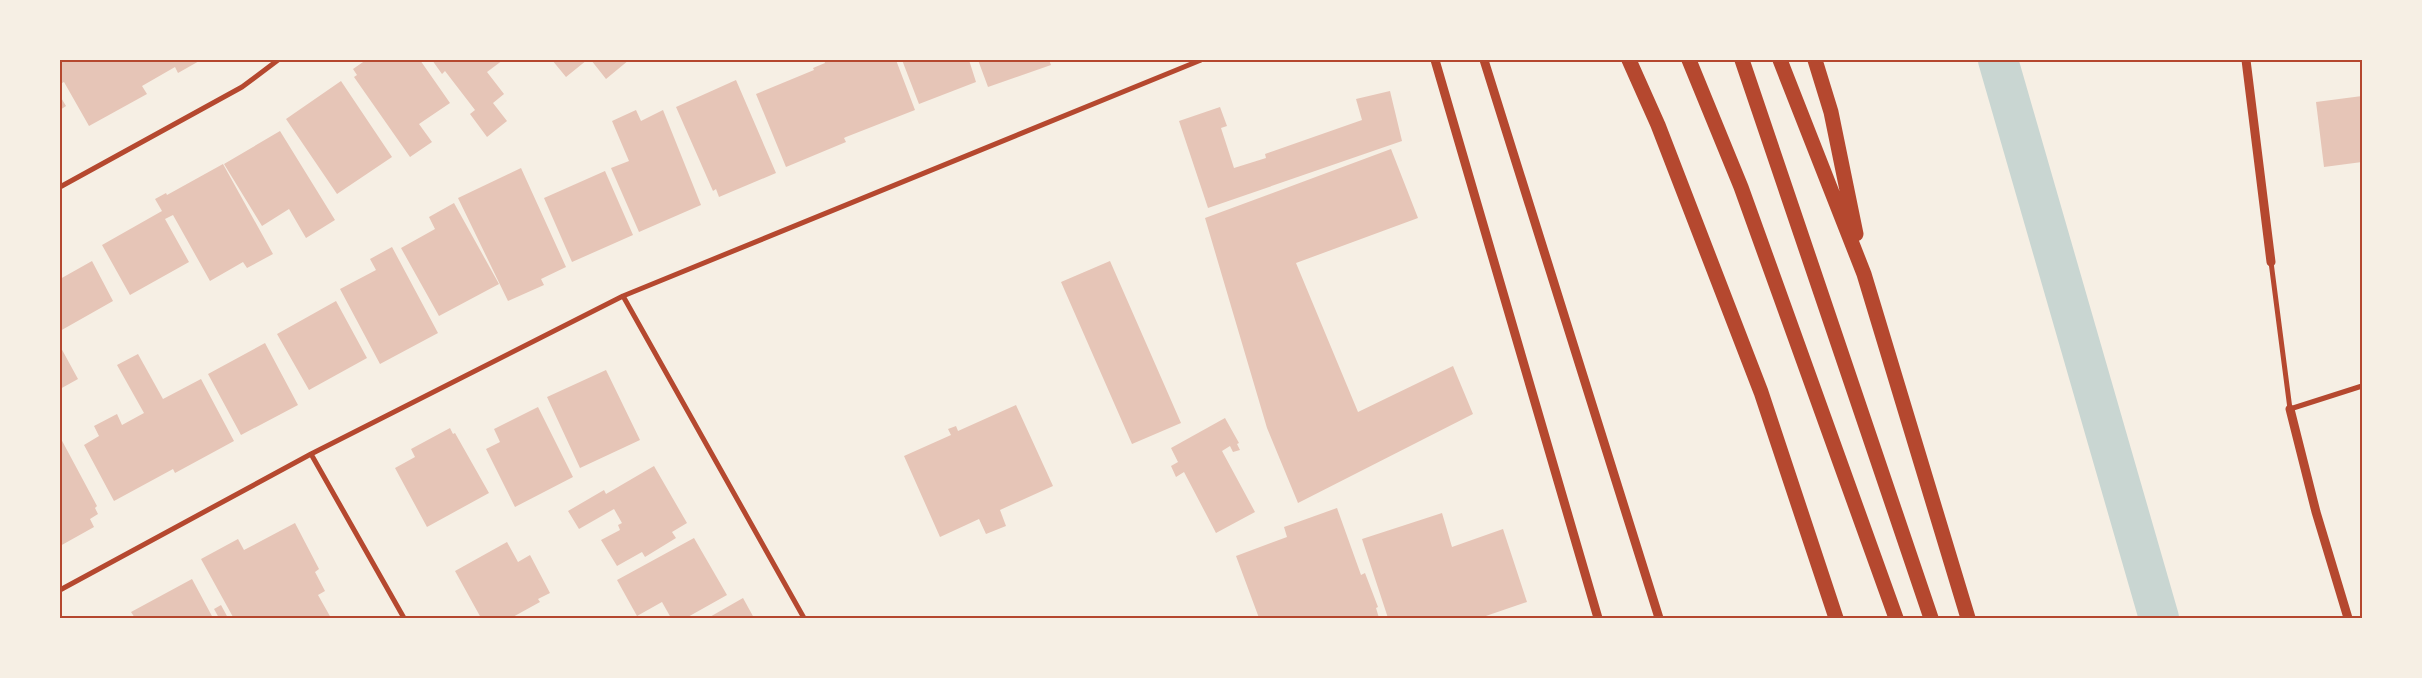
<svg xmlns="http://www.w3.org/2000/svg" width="2422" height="678" viewBox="0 0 2422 678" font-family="Quicksand,sans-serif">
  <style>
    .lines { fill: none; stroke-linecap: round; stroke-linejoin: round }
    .canal { stroke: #c9d6d2; stroke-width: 40 }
    .building { fill: #e6c5b7 }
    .minor { stroke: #b5482f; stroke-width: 5 }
    .tertiary { stroke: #b5482f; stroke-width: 9 }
    .motorway { stroke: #b5482f; stroke-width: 15 }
    .neatline { fill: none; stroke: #b5482f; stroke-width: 2 }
  </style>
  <rect width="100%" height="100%" fill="#f6efe4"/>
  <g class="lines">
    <!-- canal -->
    <path class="canal" d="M1998,60L2159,618"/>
  </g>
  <!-- building -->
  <path class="building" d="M60,60H201L178,73L175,67L142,86L147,94L89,126L64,82L60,84Z
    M366,60H420L450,103L419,124L432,142L410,157L354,77L357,75L353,69Z
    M432,60H503L487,72L504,94L493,103L507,121L487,137L470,114L475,110L445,71L442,74Z
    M552,60H587L566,77Z
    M591,60H629L606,79Z
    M824,60H896L915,110L846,137L844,138L846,142L786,167L756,94L814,70L813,68L825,63Z
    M902,60H969L976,82L919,104Z
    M978,60H1049L1051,65L988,87Z
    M736,80L776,173L719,197L716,189L713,191L676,107Z
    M341,81L392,157L337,194L286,119Z
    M1390,91L1402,141L1208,208L1179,121L1220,107L1227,126L1221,128L1234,168L1266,158L1265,154L1362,120L1356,99Z
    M60,96L66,106L60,110Z
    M2362,96V162L2324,167L2316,102Z
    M636,110L641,121L663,110L701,205L639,232L611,168L629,161L612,121Z
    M280,131L335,220L306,238L289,209L262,226L224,164Z
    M1391,149L1418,218L1296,263L1358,412L1453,366L1473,414L1298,503L1267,428L1205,218Z
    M223,164L273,254L247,268L243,262L210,281L173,215L165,219L189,262L130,295L102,245L162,211L155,199L166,193L167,195Z
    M521,168L566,267L541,279L544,285L508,301L458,198Z
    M605,171L633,235L572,262L544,198Z
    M454,203L499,284L439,316L401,248L435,229L429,217Z
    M392,247L438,333L380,364L340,289L376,270L370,259Z
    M92,261L113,301L60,331V279Z
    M1110,261L1181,423L1132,444L1061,282Z
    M336,301L367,358L309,390L277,334Z
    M265,343L298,405L241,435L208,374Z
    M60,346L78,379L60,389Z
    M138,354L163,399L201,379L234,441L175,473L173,469L114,501L84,445L99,436L94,426L117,414L122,425L144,413L117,365Z
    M606,370L640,440L580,468L547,397Z
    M1016,405L1053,486L1000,510L1006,526L986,534L979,519L940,537L904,456L951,435L948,429L956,426L958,431Z
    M538,407L573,477L515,507L486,449L500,442L494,429Z
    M1225,418L1239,443L1237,444L1240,450L1233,452L1230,446L1222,451L1255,512L1216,533L1184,472L1176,477L1171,466L1178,462L1171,448Z
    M450,428L453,434L455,433L489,493L427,527L395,468L415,457L411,449Z
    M60,437L97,506L95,508L98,514L90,519L94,527L60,546Z
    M654,466L687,523L672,532L676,538L645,557L642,552L617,566L601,540L620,530L618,525L622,523L614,509L579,529L568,511L604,490L606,494Z
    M1337,508L1361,575L1365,573L1378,607L1376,608L1379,618H1259L1236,556L1287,537L1284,527Z
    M1442,513L1452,547L1503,529L1527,602L1480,618H1388L1362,539Z
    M295,523L319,569L315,572L325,591L318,595L331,618H229L233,617L201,559L238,539L244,550Z
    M694,538L727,595L686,618H671L662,602L637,616L617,580Z
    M507,542L518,562L530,555L550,593L538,599L540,602L511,618H481L455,571Z
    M192,579L213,618H135L131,612Z
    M743,598L754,618H708Z
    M221,605L228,618H219L214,609Z"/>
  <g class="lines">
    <!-- minor -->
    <path class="minor" d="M60,187L242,87L278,60
      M2271,262L2290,409L2362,386
      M623,296L804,618
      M311,454L404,618
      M60,590L311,454L623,296L1201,60"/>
    <!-- tertiary -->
    <path class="tertiary" d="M1435,60L1598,618
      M1484,60L1659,618
      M2246,60L2271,262
      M2290,409L2316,512L2348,618"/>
    <!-- motorway -->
    <path class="motorway" d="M1629,60L1658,125L1761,392L1836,618
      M1689,60L1741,187L1896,618
      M1742,60L1931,618
      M1780,60L1864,274L1968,618
      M1815,60L1831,112L1856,234"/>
  </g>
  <!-- border -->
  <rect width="2422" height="678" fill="none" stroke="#f6efe4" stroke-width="122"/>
  <rect x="61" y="61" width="2300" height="556" class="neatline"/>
</svg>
